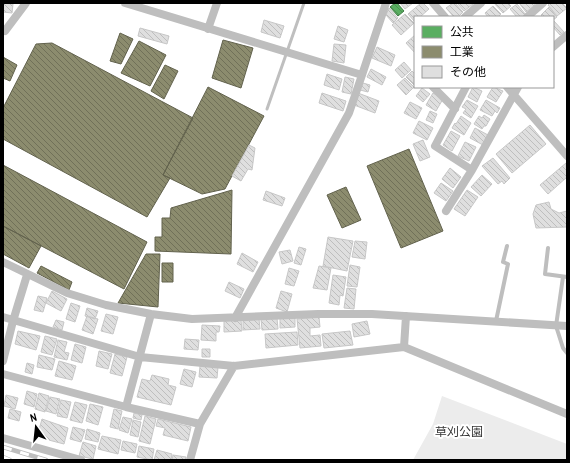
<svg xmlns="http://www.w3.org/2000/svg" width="570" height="463" viewBox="0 0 570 463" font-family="'Archivo Narrow','Noto Sans JP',sans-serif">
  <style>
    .park { fill: #ececec }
    .public { fill: url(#public-back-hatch); stroke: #3f7a44 }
    .industry { fill: url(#industry-back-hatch); stroke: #62624d }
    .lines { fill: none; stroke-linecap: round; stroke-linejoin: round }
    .stream { stroke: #bfbfbf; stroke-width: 3 }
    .building { fill: url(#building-back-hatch); stroke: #c7c7c7 }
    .service { stroke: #bebebe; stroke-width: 4 }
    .minor { stroke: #bebebe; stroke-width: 8 }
    .rail-casing { stroke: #bebebe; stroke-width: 4.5 }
    .rail { stroke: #fff; stroke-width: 3; stroke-dasharray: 9; stroke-linecap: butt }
    .labels { text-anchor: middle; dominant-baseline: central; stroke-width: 4; stroke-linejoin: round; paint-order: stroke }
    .park-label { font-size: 12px; fill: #333; stroke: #fff }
  </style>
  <defs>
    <pattern id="public-back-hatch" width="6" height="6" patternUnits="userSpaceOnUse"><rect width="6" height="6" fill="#5aae61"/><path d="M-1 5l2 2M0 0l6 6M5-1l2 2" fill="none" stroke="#4c9452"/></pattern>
    <pattern id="industry-back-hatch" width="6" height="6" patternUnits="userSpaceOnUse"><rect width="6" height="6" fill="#8c8c6e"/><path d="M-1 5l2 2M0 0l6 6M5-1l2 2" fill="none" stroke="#707058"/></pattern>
    <pattern id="building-back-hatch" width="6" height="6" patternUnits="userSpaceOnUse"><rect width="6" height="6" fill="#dfdfdf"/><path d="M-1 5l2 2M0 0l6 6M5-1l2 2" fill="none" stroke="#bebebe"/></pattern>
  </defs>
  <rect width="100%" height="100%" fill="#fff"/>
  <!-- park -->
  <path class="park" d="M442,396L567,444V460H413L433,424Z"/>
  <!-- public -->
  <path class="public" d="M395,3H397L404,11L398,16L390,7Z"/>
  <!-- industry -->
  <path class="industry" d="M120,33L133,39L121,64L110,61Z
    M223,40L253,48L241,88L212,78Z
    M139,41L166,55L150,86L121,73Z
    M52,43L193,118L163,175L170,178L147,217L3,139V108L36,44Z
    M3,57L17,65L10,81L3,78Z
    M165,65L178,71L164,99L151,91Z
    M208,87L264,116L225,189L202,194L163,175Z
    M409,149L443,231L401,248L367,166Z
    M3,165L147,242L124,289L3,226Z
    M346,187L361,220L342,228L327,195Z
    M232,190L231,254L155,251V237H162V218H170L171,208Z
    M3,226L41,246L29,268L3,254Z
    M146,254H160L158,307L118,303Z
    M162,263H173V282H162Z
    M41,266L72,282L69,290L37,273Z"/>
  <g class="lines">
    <!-- stream -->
    <path class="stream" d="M267,109L304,3"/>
  </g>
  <!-- building -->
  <path class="building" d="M3,3L13,4L12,13L3,12Z
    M400,3H413L405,9Z
    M421,3H423L429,9L420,17H415V22L408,14Z
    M453,3H455L463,12L458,17H454L446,8Z
    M457,3H473V4L464,11Z
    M494,3H508L511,6L503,13Z
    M519,3H534L535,5L526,12Z
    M550,3H562L567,8L557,16L548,5Z
    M517,4L526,15L523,17H517L510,9Z
    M493,6L501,14L498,17H488L485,13Z
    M549,7L557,17L553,20V17H543L541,15Z
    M389,8L398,18L393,23L386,15Z
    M405,14L414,23L401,35L392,25Z
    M264,20L284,26L280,38L261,32Z
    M554,21L564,32L560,35L553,27V22Z
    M338,26L348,30L344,42L334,39Z
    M140,28L169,36L167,44L138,36Z
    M415,35V53L406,43Z
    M334,44L346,45L344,63L332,61Z
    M377,47L395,55L391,66L372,58Z
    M404,62L411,70L402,78L395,70Z
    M371,69L386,77L382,85L367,77Z
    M412,71L415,74L414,85L406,77Z
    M327,74L342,79L339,90L324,85Z
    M345,77L354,79L351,94L342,92Z
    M405,78L414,87L406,95L397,85Z
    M363,83L370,85L368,92L360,90Z
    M473,87L482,91L477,102L468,97Z
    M493,87L503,91L496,102L487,97Z
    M422,88L430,94L423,102L416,96Z
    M322,93L346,101L343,111L319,103Z
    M358,93L379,101L375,113L354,105Z
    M433,93L443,99L436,111L426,105Z
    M467,100L478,106L471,118L463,113L466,109L462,107Z
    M486,100L500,108L497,113L495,111L492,116L480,110Z
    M410,102L422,108L416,119L404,113Z
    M430,111L437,114L433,123L426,120Z
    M484,115L490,119L486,126H484L482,129L474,124L479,116L482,118Z
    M461,116L471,123L464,135L452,128L455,123L456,124Z
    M419,121L433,128L427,140L413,133Z
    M530,125L546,144L512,173L496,154Z
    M475,128L488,135L483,145L470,138Z
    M451,131L460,136L452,151L443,145Z
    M423,140L430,157L420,161L413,144Z
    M465,142L476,147L469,161L458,156Z
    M249,145L255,148L252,170L248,169L241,181L232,176Z
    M493,158L510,178L504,184L502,181L498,184L482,166Z
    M566,163L567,177L548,194L540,185Z
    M450,168L461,177L453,188L442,179Z
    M482,175L492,184L481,196L471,187Z
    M441,183L453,191L446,201L434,193Z
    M467,190L478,197L465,216L454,209Z
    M266,191L285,198L282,206L263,200Z
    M549,202L551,209L559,213L567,211V227L536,228L533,214L536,205Z
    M328,237L353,241L347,271L323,266Z
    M355,241L367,242L365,259L352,257Z
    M299,247L306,249L301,265L294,263Z
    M290,250L293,261L282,264L279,252Z
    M242,253L258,262L253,272L237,264Z
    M350,265L360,267L357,287L347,286Z
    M319,266L331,268L327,290L313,288Z
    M289,268L299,271L294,286L285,284Z
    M333,275L346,277L343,296L340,295L339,305L329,303Z
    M229,282L244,289L240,298L225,291Z
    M347,288L356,289L354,309L344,308Z
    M52,291L67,299L61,311L46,303Z
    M281,291L292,294L287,312L276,308Z
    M38,296L47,298L43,312L34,310Z
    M71,303L80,306L75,322L66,319Z
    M87,308L98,311L95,319L85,316Z
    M106,314L118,317L113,334L101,331Z
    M87,316L98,319L93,334L82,330Z
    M295,317V327L280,328V318Z
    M319,317L320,327L310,328V336L320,335L321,346L300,348L297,319Z
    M277,318L278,329L262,330L261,319Z
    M259,319L260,329L243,330V321Z
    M56,320L64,322L62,330L53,327Z
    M241,320L242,331L224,332V321Z
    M367,321L370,334L354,337L352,324Z
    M202,325L220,326L219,332H216V341L201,340Z
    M18,331L40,336L36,350L15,344Z
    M350,331L353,345L324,348L322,334Z
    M297,332L298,345L266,348L265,334Z
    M45,336L57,339L52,355L41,352Z
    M185,339L199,340L198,350L184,349Z
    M58,340L67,342L64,352L69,353L67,360L54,357Z
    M75,344L86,347L82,363L71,360Z
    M202,349H210V357H202Z
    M99,351L112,354L108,369L96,366Z
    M115,354L127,357L122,376L110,373Z
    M39,355L55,359L52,370L37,367Z
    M59,361L76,366L72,380L55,376Z
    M27,363L34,365L32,374L25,372Z
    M200,366L218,367L217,378L199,377Z
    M184,369L196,372L192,387L180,384Z
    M152,375L169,379L168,385L176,387L171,405L137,397L142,379L150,381Z
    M27,391L37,394L34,407L24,404Z
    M39,393L49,396L45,412L35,409Z
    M6,395L18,398L15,409L4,406Z
    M50,397L60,399L56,414L46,411Z
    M61,400L71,402L67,418L57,416Z
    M75,402L87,405L82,423L70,420Z
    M90,404L103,407L98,425L86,421Z
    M10,409L21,412L19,421L8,418Z
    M114,409L122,411L118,429L110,427Z
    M134,413L142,415L141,420L133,418Z
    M145,416L156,419L150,444L139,441Z
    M123,417L132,419L128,433L119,430Z
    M42,419L68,428L64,444L37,437Z
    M158,419L191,427L188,441L163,435L165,428L156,426Z
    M133,420L141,422L138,437L130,435Z
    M73,427L85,430L81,442L70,439Z
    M87,429L100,433L98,442L85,439Z
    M102,436L121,440L118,454L98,449Z
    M123,441L137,444L135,453L121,450Z
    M83,442L96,446L93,459L79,456Z
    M139,446L154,449L152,460L137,457Z
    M157,450L172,454L171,460H154Z
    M173,455L186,457L185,460H172Z"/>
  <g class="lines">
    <!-- service -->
    <path class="service" d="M548,248L545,274L567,277
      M563,277L556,326L563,348L567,353
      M496,321L508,264L503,262L507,246"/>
    <!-- minor -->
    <path class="minor" d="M125,3L362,75L386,3
      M433,3L445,17
      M465,17L481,3
      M527,17L543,3
      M208,29L217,3
      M5,31L26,3
      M553,47L567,35
      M433,87L455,109
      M466,87L435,146L472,170L518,87
      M507,87L567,156
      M446,211L472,170
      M3,262L67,293L106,305L151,314L192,319L318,314H372L567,326
      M3,317L140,357L234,366L404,347L567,414
      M235,318L349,113L362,75
      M404,347L406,316
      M3,361L13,321L27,275
      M3,374L126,407L200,424
      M126,407L151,314
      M3,438L81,460
      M190,460L200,424L234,366"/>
    <!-- rail casing -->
    <g class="rail-casing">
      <path id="rail" d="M3,447L46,460
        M3,457L10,460"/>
    </g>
    <!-- rail -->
    <use href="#rail" class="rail"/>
  </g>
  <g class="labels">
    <!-- park labels -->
    <g class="park-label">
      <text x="459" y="432">草刈公園</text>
    </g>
  </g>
  <!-- border -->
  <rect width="570" height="463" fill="none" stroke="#000000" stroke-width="8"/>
  <!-- legend -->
  <rect x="414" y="16" width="140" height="72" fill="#ffffff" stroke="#999999"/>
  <rect x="422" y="26" width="20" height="12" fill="#5aae61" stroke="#999999"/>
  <text x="450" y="36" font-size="12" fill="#000000">公共</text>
  <rect x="422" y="46" width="20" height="12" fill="#8c8c6e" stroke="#999999"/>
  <text x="450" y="56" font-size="12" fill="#000000">工業</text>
  <rect x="422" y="66" width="20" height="12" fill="#dfdfdf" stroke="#999999"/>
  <text x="450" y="76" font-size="12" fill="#000000">その他</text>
  <!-- north arrow -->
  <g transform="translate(36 427) rotate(345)" stroke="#ffffff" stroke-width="3" paint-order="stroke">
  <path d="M0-3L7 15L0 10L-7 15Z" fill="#000000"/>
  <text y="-6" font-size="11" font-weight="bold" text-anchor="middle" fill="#000000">N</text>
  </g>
</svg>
